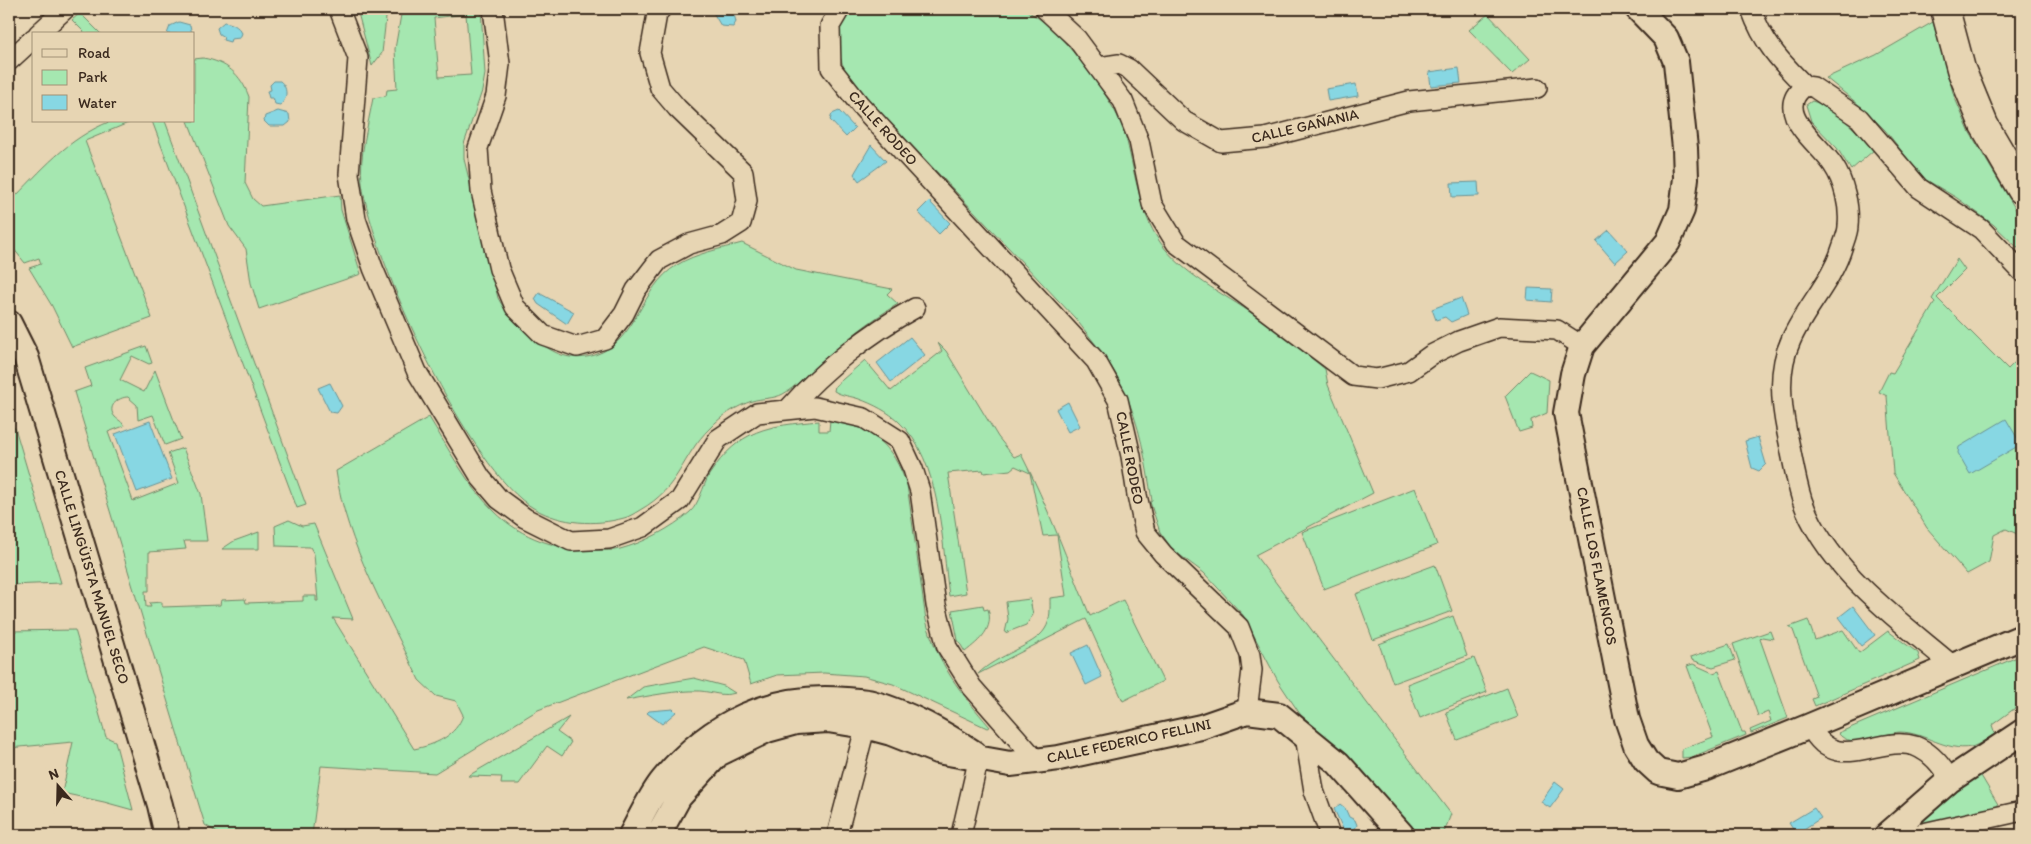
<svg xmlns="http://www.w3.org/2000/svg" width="2031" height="844" viewBox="0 0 2031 844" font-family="Itim,sans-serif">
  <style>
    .green { fill: #a5e7b0; stroke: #708867; fill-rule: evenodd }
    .water { fill: #87d7e3; stroke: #699294 }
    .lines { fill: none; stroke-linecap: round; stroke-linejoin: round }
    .minor-casing { stroke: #3b2a1e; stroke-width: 22 }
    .tertiary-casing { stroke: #3b2a1e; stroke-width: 28 }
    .secondary-casing { stroke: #3b2a1e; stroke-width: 31 }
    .minor { stroke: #e7d5b3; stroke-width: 19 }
    .tertiary { stroke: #e7d5b3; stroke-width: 24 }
    .secondary { stroke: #e7d5b3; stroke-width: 28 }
    .labels { text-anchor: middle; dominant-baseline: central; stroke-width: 4; stroke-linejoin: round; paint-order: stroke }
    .street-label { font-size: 15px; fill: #3b2a1e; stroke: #e7d5b3 }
  </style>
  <rect width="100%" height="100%" fill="#e7d5b3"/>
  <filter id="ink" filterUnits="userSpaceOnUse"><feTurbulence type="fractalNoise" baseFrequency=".02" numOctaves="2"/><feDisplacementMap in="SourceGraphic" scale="10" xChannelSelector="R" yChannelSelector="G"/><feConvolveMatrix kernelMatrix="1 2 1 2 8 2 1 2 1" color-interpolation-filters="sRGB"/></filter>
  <g filter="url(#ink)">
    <!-- green -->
    <path class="green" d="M357,9H387L382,53L372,66Z
      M402,9H481L485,74L482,91L464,144V159L498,298C510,321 529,337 551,350C565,358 579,360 595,355C639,340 639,288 677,265C696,253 721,249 742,243L796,270L892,289L887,294L898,304C869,321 844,342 818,364C807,374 796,387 783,394C774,399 762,398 752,401C737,406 721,416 710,428C681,456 681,487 640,510C635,513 629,517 624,518C595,526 562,524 535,509C469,472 372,259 362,183C359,155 368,126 373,98L386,96L387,90L397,89L395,49ZM466,14L471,75L439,77L434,18Z
      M851,9H1024C1037,17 1050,25 1060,37C1081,60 1116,104 1125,134C1135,170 1138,210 1160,242C1183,275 1223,293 1256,316C1280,332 1302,351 1325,369L1328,385L1373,493L1255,555L1451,814L1443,835H1417L1408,830L1355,763L1300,714L1278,681L1243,615L1204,573L1173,550L1160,532L1150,502L1152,501C1146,462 1140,424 1123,388C1111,362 1092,340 1075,318L851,81C837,59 831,30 851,9Z
      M80,13L101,34H86L72,20Z
      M1488,14L1530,59L1512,74L1469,30Z
      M1933,22L1954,96L1969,131L2022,220V252L1994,225L1957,198L1923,178L1885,130L1864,109L1826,78L1876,55Z
      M203,58C226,62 241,74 249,97L245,183L253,199L261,206L340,195L341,210L361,274L259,309L251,283L246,249L229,226L188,121H194V59Z
      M1812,101C1834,107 1859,133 1874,150L1851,170L1837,148L1811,121L1806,105Z
      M111,121H133L85,141L152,318L72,347L52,306L29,268L41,264L39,258L25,263L9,243V203C42,170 66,139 111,121Z
      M152,121H165L306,505L297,508Z
      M1957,259L1965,270L1937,298L2008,369L2022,355V536L2006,529L1994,535L1989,562L1967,574L1927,528L1893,473L1887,396L1879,392L1889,372L1893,373L1934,304L1935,302L1932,299Z
      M938,343L946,351L998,437L1014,457L1021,454C1048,506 1068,562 1090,616L1123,600L1163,681L1123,701L1086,619L978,674C996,655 1035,646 1045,629C1051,620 1050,608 1050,598L1066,596L1057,535L1043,536L1030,473L1015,466L1010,470L984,473L983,470L948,473L966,593L949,596C942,543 941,460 899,422C889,412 873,404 859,399C851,396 842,396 834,391L835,386L865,360L891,391L942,351Z
      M146,346L152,363L149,364L132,356L120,380L144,392L155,370L181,439L165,445L153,415L138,420L137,405L128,397C118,397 106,407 115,417C119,421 121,420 124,426L108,432L133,501L179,483L168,453L183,448L201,494L207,541H184L186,549L149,552V591H145L146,607H151L149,603L162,602V607L220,605L221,600L245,599L246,603L303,601V596H316V601H318L314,554L310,547L276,546L275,526L289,520L302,526L314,524L353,619L333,618L414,749C435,745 456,736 463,715L456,701L436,696L419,680C388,613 346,545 336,471L429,417C448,448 467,485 494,511C522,539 558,550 597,550C604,550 613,551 620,549C643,543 672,528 690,512C699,504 703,486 709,475C740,428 768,426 819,421V431H829L830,420C873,427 892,444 907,485L926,620C938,665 960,692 990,727L987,728L893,684L864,676L824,673L777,675L751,684L744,660L704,647L538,710L435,773L321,766L312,835H221L205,825L74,392L91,386L85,368Z
      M1530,371L1549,380L1547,413L1531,420L1532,428L1519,432L1505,396Z
      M9,427L15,428L61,583L9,585Z
      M1415,488L1437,545L1324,589L1302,532Z
      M259,532V549H222L234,541Z
      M1435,565L1452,611L1373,640L1356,594Z
      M1030,599L1033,615L1026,625L1005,633L1008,619L1006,602Z
      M983,605L984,610L988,609C994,629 980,640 965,652L958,640L952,610Z
      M1453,616L1467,656L1393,683L1379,644Z
      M1808,620L1815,640L1843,630L1859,653L1888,631L1918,653L1920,660L1815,706L1812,699L1817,697L1793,630L1789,627Z
      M75,630L106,737L115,741L133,810L104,802L62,793L73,742L9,748V631Z
      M1770,631L1773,639L1762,637L1760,639L1788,718L1751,733L1750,730L1771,721L1768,712L1758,716L1733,644Z
      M1729,644L1735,660L1713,667L1692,660L1691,657Z
      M2022,655V703L1992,725L1995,734C1988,738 1979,745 1971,747C1946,752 1924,732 1900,732C1882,733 1852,751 1838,733Z
      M1474,658L1487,692L1420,718L1407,684Z
      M1693,664L1713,673L1719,671L1742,732H1745L1746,735L1692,757L1682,758V749L1713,737L1687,666Z
      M694,678L724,686L735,693C723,697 713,692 700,691C676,690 650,696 626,700L643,687Z
      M1507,688L1518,717L1457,740L1446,712Z
      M569,717L557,732L571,742L562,756L547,746L519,784H501L502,777L468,776Z
      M1980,774L1999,806L1918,825L1914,823V820Z"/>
    <!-- water -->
    <path class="water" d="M711,9H727L734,14L736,22L733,27L721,26Z
      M179,22L190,25L192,34H167L170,26Z
      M224,22C232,23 238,26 242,33L240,38L231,39L230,42L223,40L224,37L219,34L217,28Z
      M1459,68L1461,83L1431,86L1429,72Z
      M274,81H280C288,87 288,99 280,105L275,104L273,98H269L267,91L271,90L270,85Z
      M1356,84L1358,96L1328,101L1326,89Z
      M278,111L289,114L290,122L285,126H269L264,121L265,116Z
      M839,111L855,128L846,137L830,120L832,114Z
      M871,145L886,161L859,181L854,174Z
      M1478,182L1479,196L1452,197L1451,183Z
      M929,201L950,223L939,234L918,212Z
      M1609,230L1628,251L1615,263L1596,241Z
      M1528,288L1552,289L1551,302L1527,300Z
      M539,293L574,312L567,324L538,304L535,299Z
      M1461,298L1467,315L1451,322L1445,317L1436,320L1432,309Z
      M910,337L925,355L891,382L877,363Z
      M330,383L342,406L337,413L330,412L318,388Z
      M1068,402L1080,426L1068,432L1056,409Z
      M2006,419L2019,441L2018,446L1970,474L1958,453L1959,447Z
      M150,421L172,479L137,492L115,434Z
      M1758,437L1766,464L1759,471L1752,468L1745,441Z
      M1853,606L1875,635L1861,646L1839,617Z
      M1088,645L1102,677L1086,685L1071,653Z
      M673,709L676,712L662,724L647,713L649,711Z
      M1555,782L1564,789L1550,808L1541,802Z
      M1340,804L1345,808L1349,817L1355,820L1357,825L1354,831H1344L1334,809Z
      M1814,808L1821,818L1796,834L1789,823Z"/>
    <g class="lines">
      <!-- minor casing -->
      <g class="minor-casing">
        <path id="minor" d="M339,9L358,58L349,174L356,219L373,268L417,372L481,478L499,499L525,518L571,541L609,539L643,527L680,500L718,439L757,413L815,407L864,418L900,441L913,469L920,491L936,605L947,647L972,687L1036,760
          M493,9L500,64L496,96L478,148L481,191L499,269L515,307L543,335L577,347L605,339L624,314L636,290L659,260L689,244L722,235L741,223L747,201L743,172L677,108L660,88L650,53L657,14L661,9
          M840,9L830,26L831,68L860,105L1096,361L1118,400L1131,456L1137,495L1145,532L1163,554L1239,627L1250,655L1252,670L1247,711
          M1045,9L1077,39L1123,101L1139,141L1152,204L1176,243L1353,376L1377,379L1409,371L1431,355L1459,341L1499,327L1557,330L1582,346
          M1751,9C1763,43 1780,61 1805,86
          M38,34L65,9
          M9,61L34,38
          M1099,67L1119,64L1129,69L1184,121L1221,142L1265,138L1409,101L1537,88
          M789,408C824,369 869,333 915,308
          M1953,666C1899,620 1826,569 1802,500C1795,478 1792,455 1787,433C1781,403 1777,370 1791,340C1806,306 1832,282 1843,245C1845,239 1848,232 1848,226C1850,207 1844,181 1833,165C1818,142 1771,112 1805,86L1813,87L1859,118L1919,188L1981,229L2022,272
          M1810,726C1835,777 1878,734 1915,746C1931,752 1942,766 1950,780
          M1305,736L1314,791L1330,835
          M837,835L869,713
          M961,835L979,757
          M1914,835L2022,811"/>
      </g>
      <!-- tertiary casing -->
      <g class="tertiary-casing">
        <path id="tertiary" d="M1638,9L1666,38L1676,62L1685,148L1686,178L1682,210L1668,242L1582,346L1573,374L1566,413L1627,719L1636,745L1646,761L1658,772L1678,776L1706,768L1810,726L2022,637
          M9,323L26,357L160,805L167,835
          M631,835C641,817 650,796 663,780C710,723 772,693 846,700C854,701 864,701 872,703C909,713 943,733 974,753
          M658,835L679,797L718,754L767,730L796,722L828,720L865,726L891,733L937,751L1010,764L1059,758L1201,727L1247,711L1279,715L1338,763L1402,835
          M1887,835L1950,780L2022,732"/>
      </g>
      <!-- secondary casing -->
      <g class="secondary-casing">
        <path id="secondary" d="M1945,9L1961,69L1984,125L2022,190"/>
      </g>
      <!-- minor -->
      <use href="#minor" class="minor"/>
      <!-- tertiary -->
      <use href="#tertiary" class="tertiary"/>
      <!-- secondary -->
      <use href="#secondary" class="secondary"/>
    </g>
  </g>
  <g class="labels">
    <!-- street labels -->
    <g class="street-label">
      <text transform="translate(1305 126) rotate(-13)">CALLE GAÑANIA</text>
      <text transform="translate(883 128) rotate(48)">CALLE RODEO</text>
      <text transform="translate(1130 458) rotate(79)">CALLE RODEO</text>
      <text transform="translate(1597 566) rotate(79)">CALLE LOS FLAMENCOS</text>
      <text transform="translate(92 577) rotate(73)">CALLE LINGÜISTA MANUEL SECO</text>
      <text transform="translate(1129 741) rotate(-12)">CALLE FEDERICO FELLINI</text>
    </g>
  </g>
  <!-- margin -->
  <rect width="2031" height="844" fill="none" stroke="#e7d5b3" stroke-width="30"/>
  <rect x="15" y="15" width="2001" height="814" fill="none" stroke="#3b2a1e" stroke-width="2" filter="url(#ink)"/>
  <!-- legend -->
  <rect x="32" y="32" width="162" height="90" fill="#e7d5b3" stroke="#a29177"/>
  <rect x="42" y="49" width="25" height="8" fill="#e7d5b3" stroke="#a29177"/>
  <text x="78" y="58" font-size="15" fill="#3b2a1e">Road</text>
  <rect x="42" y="70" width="25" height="15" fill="#a5e7b0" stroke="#a29177"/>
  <text x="78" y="82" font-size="15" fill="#3b2a1e">Park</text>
  <rect x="42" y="95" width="25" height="15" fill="#87d7e3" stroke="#a29177"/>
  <text x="78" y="108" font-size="15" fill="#3b2a1e">Water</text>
  <!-- north arrow -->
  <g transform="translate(58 786) rotate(340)" stroke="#e7d5b3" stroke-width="4" paint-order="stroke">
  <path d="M0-4L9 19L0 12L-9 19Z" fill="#3b2a1e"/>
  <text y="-8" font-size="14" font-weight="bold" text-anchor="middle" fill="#3b2a1e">N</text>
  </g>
</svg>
